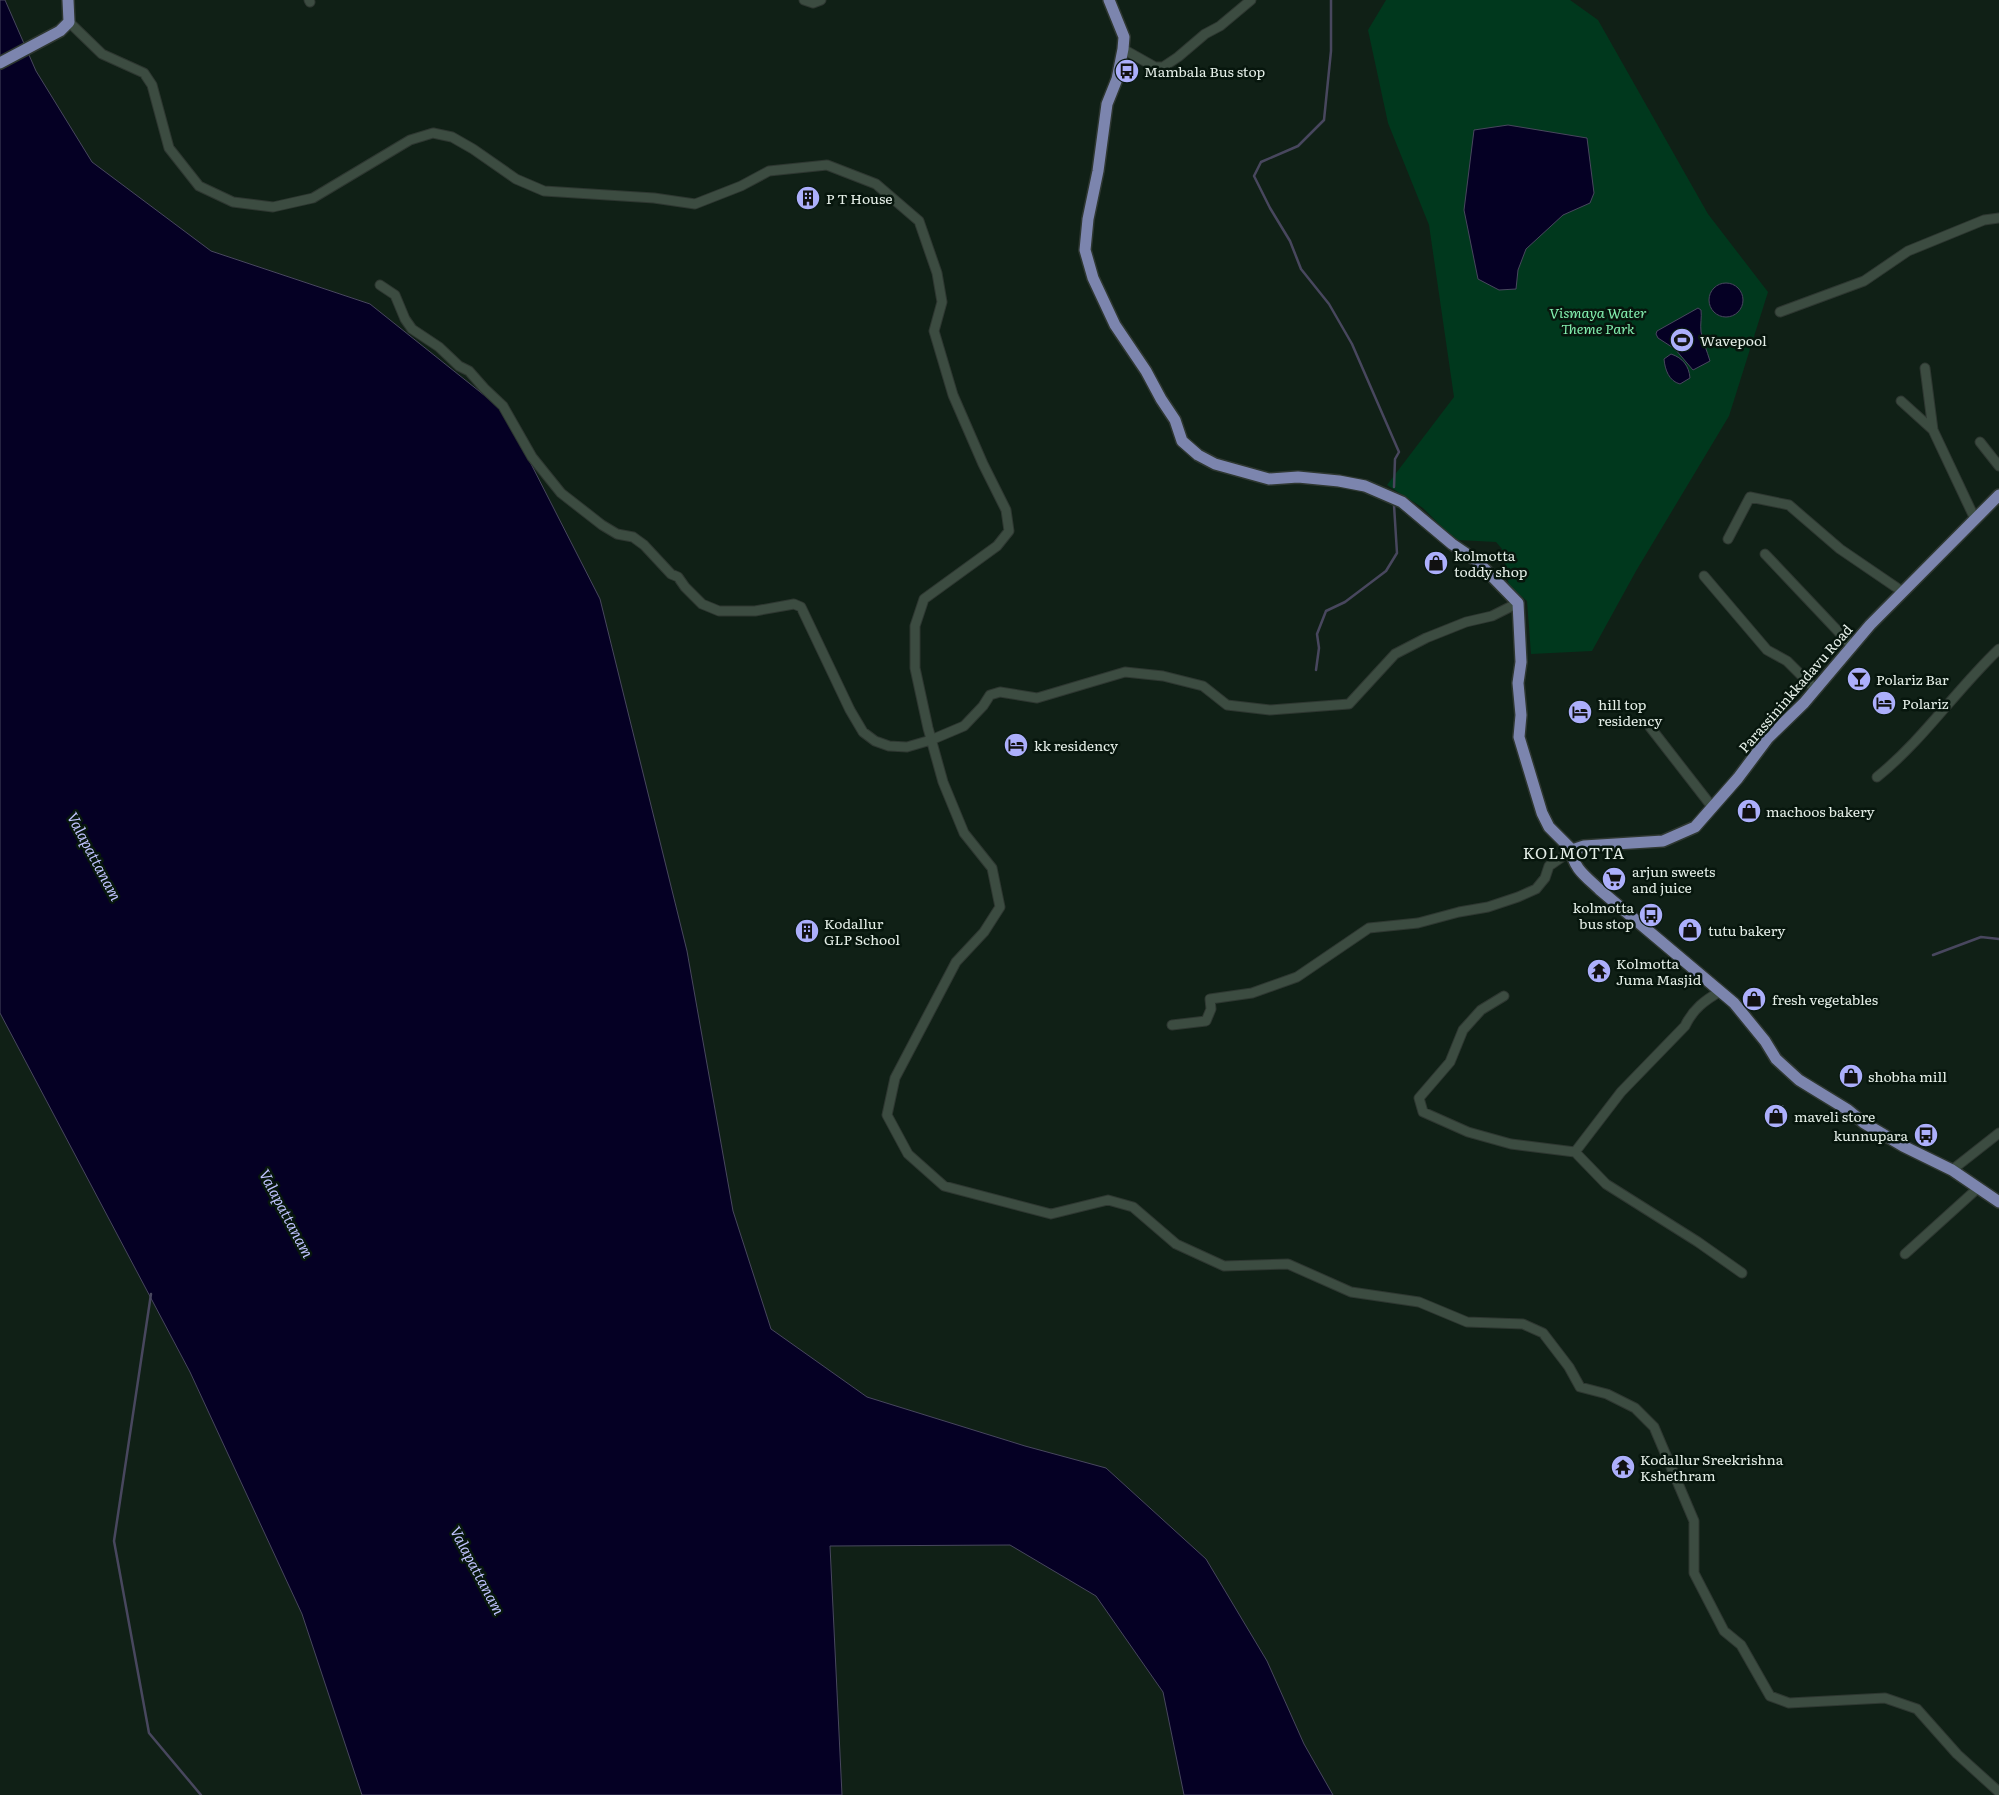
<svg xmlns="http://www.w3.org/2000/svg" width="1999" height="1795" viewBox="0 0 1999 1795" font-family="Literata,serif">
  <style>
    .green { fill: #00381d }
    .water { fill: #050024; stroke: #48475e }
    .lines { fill: none; stroke-linecap: round; stroke-linejoin: round }
    .stream { stroke: #48475e; stroke-width: 2.5 }
    .minor-casing { stroke: #2e3731; stroke-width: 11 }
    .major-casing { stroke: #2e3731; stroke-width: 14 }
    .minor { stroke: #3c4c41; stroke-width: 9 }
    .major { stroke: #7c85ae; stroke-width: 11 }
    .labels { text-anchor: middle; dominant-baseline: central; stroke-width: 5; stroke-linejoin: round; paint-order: stroke }
    .poi-label { font-size: 14px; fill: #e4eee7; stroke: #07160d; text-anchor: start }
    .park-label { font-size: 14px; font-style: italic; fill: #83efaf; stroke: #07160d }
    .street-label { font-size: 14px; fill: #e4eee7; stroke: #07160d }
    .water-label { font-size: 15px; font-style: italic; fill: #c1c4ff; stroke: #07160d }
    .quarter-label { font-size: 16px; letter-spacing: 1px; fill: #e4eee7; stroke: #07160d }
  </style>
  <rect width="100%" height="100%" fill="#102016"/>
  <!-- green -->
  <path class="green" d="M1386,0H1570L1598,20L1708,214L1768,292L1729,416L1636,571L1592,651L1531,654L1527,601L1509,586L1502,549L1496,542L1458,540L1450,535L1423,508L1387,485L1454,397L1429,225L1388,123L1368,30Z"/>
  <!-- water -->
  <path class="water" d="M0,0H5L36,71L92,162L211,251L370,304L504,411L600,599L687,951L733,1211L771,1329L867,1397L1025,1446L1106,1468L1206,1559L1267,1661L1304,1744L1333,1795H1184L1163,1692L1096,1596L1010,1545L830,1546L842,1795H362L302,1614L190,1372L0,1013Z
    M1508,125L1587,138L1594,193L1590,203L1563,215L1526,249L1518,270L1516,289L1499,290L1478,279L1464,210L1474,130Z
    M1709 300a17 17 0 1 1 34 0a17 17 0 1 1-34 0Z
    M1698,308L1701,310C1702,317 1700,324 1701,332C1703,342 1707,351 1710,361L1693,370L1675,349L1658,338L1656,334L1657,331Z
    M1671,354C1683,358 1689,366 1690,378L1680,384C1669,381 1665,370 1664,359Z"/>
  <g class="lines">
    <!-- stream -->
    <path class="stream" d="M1331,0V51L1324,120L1298,146L1261,162L1254,176L1270,208L1290,241L1301,269L1329,304L1352,344L1399,452L1395,459L1394,487
      M1316,670L1319,648L1317,634L1326,611L1345,602L1386,571L1397,553L1394,505
      M1933,955L1981,937L1999,939
      M151,1294L114,1541L149,1733L201,1795"/>
    <!-- minor casing -->
    <g class="minor-casing">
      <path id="minor" d="M309,0L310,2
        M804,0L813,3L821,0
        M69,22L102,54L144,73L152,85L169,148L199,186L233,202L273,207L313,198L410,140L433,133L452,137L473,149L516,179L544,191L654,198L695,204L741,186L769,171L827,165L876,184L919,221L937,273L942,302L934,331L953,395L983,464L1006,510L1009,531L997,546L924,599L915,626V668L928,728L943,782L964,833L992,868L1000,907L984,932L956,962L895,1078L887,1115L908,1154L944,1186L1051,1214L1108,1200L1133,1207L1176,1244L1224,1266L1288,1264L1351,1292L1419,1302L1467,1322L1523,1324L1543,1333L1569,1367L1580,1387L1607,1394L1635,1408L1654,1427L1694,1521V1573L1724,1631L1741,1645L1770,1696L1789,1703L1885,1698L1917,1709L1957,1754L1999,1792
        M1123,49L1155,67H1163L1178,57L1205,34L1220,26L1251,0
        M380,285L395,295L405,319L412,329L439,347L459,366L469,371L484,388L503,406L532,457L561,493L602,525L617,534L633,537L644,545L671,574L678,577L685,587L702,604L719,611H755L794,604L801,607L850,710L863,732L875,741L889,746L907,747L931,740L964,726L983,706L990,695L1000,692L1037,698L1125,672L1163,676L1203,686L1227,705L1270,710L1349,704L1395,654L1426,638L1466,622L1492,616L1518,603
        M1780,312L1864,281L1908,251L1984,220L1999,218
        M1925,368L1933,430
        M1901,401L1933,430L1975,519
        M1980,442L1999,466
        M1728,539L1750,497L1789,505L1840,549L1903,592
        M1765,554L1852,646
        M1704,576L1767,650L1787,661L1815,689
        M1650,727L1713,808
        M1877,777C1923,740 1956,690 1999,649
        M1504,996L1481,1010L1463,1030L1450,1062L1419,1098L1423,1112L1468,1132L1511,1144L1575,1152L1621,1092L1685,1026C1693,1009 1705,1000 1721,991
        M1172,1025L1206,1021L1211,1009L1210,999L1252,993L1297,977L1369,928L1418,923L1459,912L1488,907L1518,897L1536,889L1545,878L1549,866L1572,850
        M1575,1152L1606,1184L1698,1242L1742,1273
        M1952,1170L1999,1133
        M1905,1254L1978,1188"/>
    </g>
    <!-- major casing -->
    <g class="major-casing">
      <path id="major" d="M1109,0L1124,37L1123,49L1117,79L1107,104L1098,171L1088,219L1085,250L1093,278L1115,325L1146,371L1161,399L1175,420L1182,441L1198,455L1215,464L1269,479L1298,477L1339,481L1365,486L1402,502L1452,544L1477,561L1518,603L1521,662L1518,683L1521,715L1519,737L1542,813L1549,827L1572,850L1584,846L1663,841L1695,827L1738,778L1768,738L1804,703L1870,625L1999,495
        M0,63L60,31L69,22L68,0
        M1572,850C1572,868 1588,878 1600,890L1734,1003L1765,1041L1776,1059L1799,1080L1848,1110L1864,1123L1903,1146L1952,1170L1999,1202"/>
    </g>
    <!-- minor -->
    <use href="#minor" class="minor"/>
    <!-- major -->
    <use href="#major" class="major"/>
  </g>
  <!-- icons -->
  <defs>
    <g id="bus-disc" transform="scale(1.25)"><circle r="9.5" fill="#acaffb" stroke="#07160d"/><path d="M-5-6H5V4H4V6H2V4H-2V6H-4V4H-5ZM-3.5-4V0h7V-4ZM-3.5 1.2v1.5H-2V1.2ZM2 1.2v1.5H3.5V1.2Z" fill="#111"/></g>
    <g id="building-disc" transform="scale(1.25)"><circle r="9.5" fill="#acaffb" stroke="#07160d"/><path d="M-4-6H4V6H1V3H-1V6H-4ZM-2.5-4.3h1.7v1.8h-1.7ZM.8-4.3h1.7v1.8H.8ZM-2.5-1h1.7V.8h-1.7ZM.8-1h1.7V.8H.8Z" fill="#111"/></g>
    <g id="stadium-disc" transform="scale(1.25)"><circle r="9.5" fill="#acaffb" stroke="#07160d"/><path d="M0-5a6.5 5 0 1 0 0 10a6.5 5 0 1 0 0-10ZM-3.5-1.8h7v3.6h-7Z" fill="#111"/></g>
    <g id="shop-disc" transform="scale(1.25)"><circle r="9.5" fill="#acaffb" stroke="#07160d"/><path d="M-5-2.5h2.3a2.7 3.5 0 0 1 5.4 0H5L5.5 6h-11ZM-1.5-2.5h3a1.5 2.3 0 0 0-3 0Z" fill="#111"/></g>
    <g id="bar-disc" transform="scale(1.25)"><circle r="9.5" fill="#acaffb" stroke="#07160d"/><path d="M-6-5H6L.8 .8V4.5H3.5V6h-7V4.5H-.8V.8Z" fill="#111"/></g>
    <g id="hotel-disc" transform="scale(1.25)"><circle r="9.5" fill="#acaffb" stroke="#07160d"/><path d="M-6-4.5h1.5V1H6V5H4.5V3h-9V5H-6ZM-4 0a1.8 1.8 0 1 1 3.6 0ZM.5 0V-2.5h3Q6-2.5 6 0Z" fill="#111"/></g>
    <g id="supermarket-disc" transform="scale(1.25)"><circle r="9.5" fill="#acaffb" stroke="#07160d"/><path d="M-6-5.5h2.5l.6 2H6L4.5 2H-2.5L-4.4-4H-6ZM-1.5 3.2a1.3 1.3 0 1 0 .1 0ZM3 3.2a1.3 1.3 0 1 0 .1 0Z" fill="#111"/></g>
    <g id="temple-disc" transform="scale(1.25)"><circle r="9.5" fill="#acaffb" stroke="#07160d"/><path d="M0-6L5-2H3V0L6.5 2.5H4V6H1.5V3h-3V6H-4V2.5H-6.5L-3 0V-2H-5Z" fill="#111"/></g>
  </defs>
  <g fill-rule="evenodd">
    <use href="#bus-disc" x="1127" y="71"/>
    <use href="#building-disc" x="808" y="198"/>
    <use href="#stadium-disc" x="1682" y="340"/>
    <use href="#shop-disc" x="1436" y="563"/>
    <use href="#bar-disc" x="1859" y="679"/>
    <use href="#hotel-disc" x="1884" y="703"/>
    <use href="#hotel-disc" x="1580" y="712"/>
    <use href="#hotel-disc" x="1016" y="745"/>
    <use href="#shop-disc" x="1749" y="811"/>
    <use href="#supermarket-disc" x="1614" y="879"/>
    <use href="#bus-disc" x="1651" y="915"/>
    <use href="#shop-disc" x="1690" y="930"/>
    <use href="#building-disc" x="807" y="931"/>
    <use href="#temple-disc" x="1599" y="971"/>
    <use href="#shop-disc" x="1754" y="999"/>
    <use href="#shop-disc" x="1851" y="1076"/>
    <use href="#shop-disc" x="1776" y="1116"/>
    <use href="#bus-disc" x="1926" y="1135"/>
    <use href="#temple-disc" x="1623" y="1467"/>
  </g>
  <g class="labels">
    <!-- poi labels -->
    <g class="poi-label">
      <text x="1144" y="71">Mambala Bus stop</text>
      <text x="826" y="198">P T House</text>
      <text x="1700" y="340">Wavepool</text>
      <text x="1454" y="555">kolmotta<tspan x="1454" dy="16">toddy shop</tspan></text>
      <text x="1876" y="679">Polariz Bar</text>
      <text x="1902" y="703">Polariz</text>
      <text x="1598" y="704">hill top<tspan x="1598" dy="16">residency</tspan></text>
      <text x="1034" y="745">kk residency</text>
      <text x="1766" y="811">machoos bakery</text>
      <text x="1632" y="871">arjun sweets<tspan x="1632" dy="16">and juice</tspan></text>
      <text x="1634" y="907" text-anchor="end">kolmotta<tspan x="1634" dy="16">bus stop</tspan></text>
      <text x="824" y="923">Kodallur<tspan x="824" dy="16">GLP School</tspan></text>
      <text x="1708" y="930">tutu bakery</text>
      <text x="1616" y="963">Kolmotta<tspan x="1616" dy="16">Juma Masjid</tspan></text>
      <text x="1772" y="999">fresh vegetables</text>
      <text x="1868" y="1076">shobha mill</text>
      <text x="1794" y="1116">maveli store</text>
      <text x="1908" y="1135" text-anchor="end">kunnupara</text>
      <text x="1640" y="1459">Kodallur Sreekrishna<tspan x="1640" dy="16">Kshethram</tspan></text>
    </g>
    <!-- park labels -->
    <g class="park-label">
      <text x="1598" y="312">Vismaya Water<tspan x="1598" dy="16">Theme Park</tspan></text>
    </g>
    <!-- street labels -->
    <g class="street-label">
      <text transform="translate(1795 688) rotate(-49)">Parassininkkadavu Road</text>
    </g>
    <!-- water labels -->
    <g class="water-label">
      <text transform="translate(95 856) rotate(62)">Valapattanam</text>
      <text transform="translate(287 1213) rotate(62)">Valapattanam</text>
      <text transform="translate(478 1570) rotate(62)">Valapattanam</text>
    </g>
    <!-- quarter labels -->
    <g class="quarter-label">
      <text x="1574" y="852">KOLMOTTA</text>
    </g>
  </g>
</svg>
